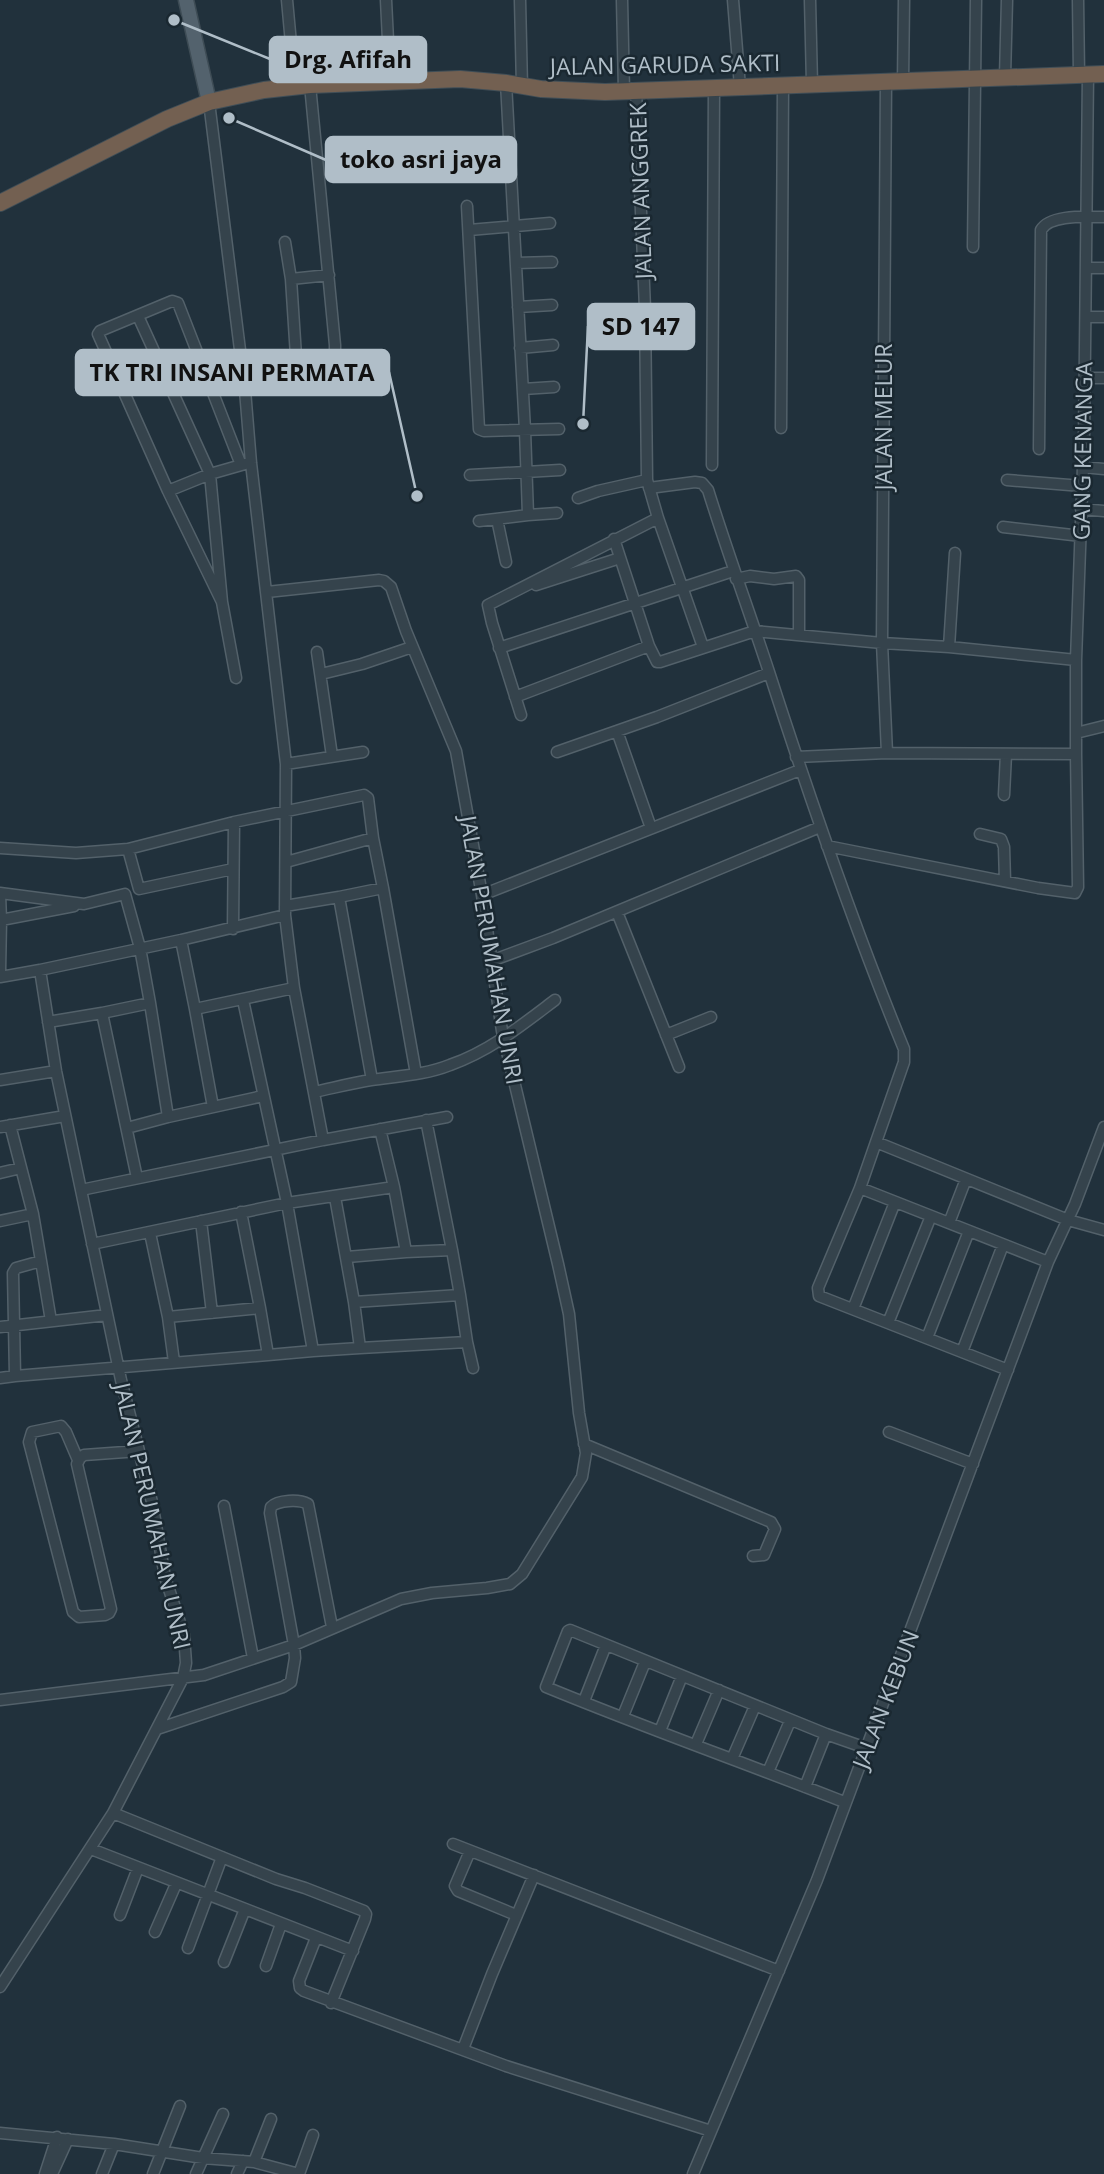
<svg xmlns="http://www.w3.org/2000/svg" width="1104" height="2174" viewBox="0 0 1104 2174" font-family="'Open Sans',sans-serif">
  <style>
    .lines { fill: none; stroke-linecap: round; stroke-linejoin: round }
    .minor-casing { stroke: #53616a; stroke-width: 13 }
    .major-casing { stroke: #3e4c55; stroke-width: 17 }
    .highway-casing { stroke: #404e57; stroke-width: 18 }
    .minor { stroke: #35434c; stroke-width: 10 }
    .major { stroke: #53626d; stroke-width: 14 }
    .highway { stroke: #736051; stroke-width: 16 }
    .labels { text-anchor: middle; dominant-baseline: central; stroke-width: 5; stroke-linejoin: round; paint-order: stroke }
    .street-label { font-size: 23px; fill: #b0bec8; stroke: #1a2831 }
    .leader { fill: none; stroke: #b0bec8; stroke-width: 2.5 }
    .callout-dot { fill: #b0bec8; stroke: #1a2831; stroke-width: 2.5 }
    .callout { fill: #b0bec8; stroke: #b0bec8; stroke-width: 2.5 }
    .callout-label { font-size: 24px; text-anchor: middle; font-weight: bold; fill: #111 }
  </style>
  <rect width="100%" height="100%" fill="#21313c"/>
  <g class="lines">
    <!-- minor casing -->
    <g class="minor-casing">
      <path id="minor" d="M287,0L295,87
        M386,0L390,81
        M520,0L522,87
        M622,0L624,91
        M733,0L740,87
        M810,0L812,84
        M1078,0L1079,74
        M1005,77L1007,0
        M886,82L882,643L887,753
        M903,82L904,0
        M636,90L645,309L647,480L658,518L703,647
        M467,206L479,429L484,431L559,429
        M469,230L550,223
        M285,242L291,279L296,356
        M973,247L976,0
        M516,263L552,262
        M1087,268H1104
        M291,279L329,275
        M518,307L552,305
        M138,316L210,474L222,602
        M1086,317H1104
        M520,348L553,345
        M1084,378H1104
        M523,389L554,387
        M245,390L327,380L335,371V345L310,85
        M781,428L783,85
        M1039,449L1041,230C1050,214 1087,217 1104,217
        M712,465L714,88
        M1083,467L1104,469
        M470,475L560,470
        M1007,480L1082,486
        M649,488L695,482L702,483L708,490C727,551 749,611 769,672C810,799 853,925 904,1049V1062L876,1142
        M168,491L98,334L100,331L172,301L178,303L241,465
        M578,498L598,491L647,480
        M1081,509L1104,511
        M528,515L557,513
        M497,519L506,562
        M479,521L528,515L525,430L506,83
        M1003,527L1081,536
        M614,539L649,646L657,662H660L755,631L882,643L949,647L1076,660V754
        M736,579L750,576L774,579L796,576L799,580V635
        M536,585L620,558
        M949,647L955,553
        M499,648L733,571
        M317,652L332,756
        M1076,660L1084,439L1088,74
        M321,674L362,664L412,647
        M236,678L222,602L168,491L210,474L245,464
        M515,697L649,646
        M521,715L492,623L488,605L658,518
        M617,731L651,828
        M1076,733L1104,726
        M557,752L657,717L769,673
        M796,757L887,753L1076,754L1078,887L1075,893L1038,888L827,846
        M286,764L363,752
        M1004,795L1006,754
        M980,834L1001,839L1004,847L1005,881
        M0,848L76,853L128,849L234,822L364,795L368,798L373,838L383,888
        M128,849L139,889L233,869
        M286,862L373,838
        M0,893L84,904L125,894L140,948L150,1003L102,1013L137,1178
        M0,894L1,920
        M482,895L800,770
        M339,897L383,888L416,1074
        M285,906L339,897L372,1080
        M617,912L679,1067
        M233,929L234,822
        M181,940L195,1009
        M491,961L553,938L820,827
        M0,972L1,920L74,906
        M0,977L40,970
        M150,1003L168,1117
        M48,1022L102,1013
        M666,1035L711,1017
        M0,1080L56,1071
        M314,1092C333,1088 352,1083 371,1080C398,1076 425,1075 450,1065C490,1051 522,1025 555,1000
        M213,1107L195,1009L294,988
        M426,1120L452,1250
        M10,1125L33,1214
        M0,1127L65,1116
        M127,1128L168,1117L263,1096
        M323,1140L447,1117
        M0,1173L21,1168
        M860,1188L876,1142L1068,1220L1104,1230
        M81,1190L56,1071L40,970L181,940L285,915
        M241,1212L260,1308
        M0,1221L33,1214L41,1261
        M201,1221L212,1313
        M949,1223L966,1179
        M150,1233L168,1317L174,1362
        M92,1244L287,1203L243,1000
        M406,1252L452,1250L460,1295
        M347,1257L406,1252L394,1187
        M354,1302L460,1295L467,1342
        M853,1309L895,1202
        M51,1321L41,1261L16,1268L13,1273L15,1376L268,1355L260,1308L168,1317
        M888,1323L931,1216
        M0,1327L107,1315
        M927,1338L969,1231
        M360,1348L467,1342L473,1368
        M313,1351L360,1348L354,1302L335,1197
        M962,1352L1003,1245
        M268,1355L313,1351L287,1203L394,1187L380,1129
        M1008,1370L819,1296L818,1288L860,1188L1048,1262
        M0,1378L15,1376
        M889,1432L973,1464
        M584,1444L771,1522L775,1529L764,1555L753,1556
        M78,1460L66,1432L61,1426L32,1432L29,1442L73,1612L79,1617L105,1615L109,1613L111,1609L77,1464L80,1458L84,1455L139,1451
        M224,1506L253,1658
        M0,1700L204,1675L294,1645L401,1599L432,1593L487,1588L510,1584L522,1574L582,1477L586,1453L579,1413L569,1314L558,1264L502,1031L482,895L456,751L406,631L391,587L384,581L379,580L267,592
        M584,1701L606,1645
        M623,1716L645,1662
        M157,1729L283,1687L291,1682L295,1658L294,1645L270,1513L271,1507C278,1500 299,1499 308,1504L332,1627
        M660,1731L682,1676
        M826,1734L866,1748
        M696,1744L719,1690
        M732,1759L755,1706
        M768,1772L790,1721
        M805,1787L826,1734L570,1630L568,1631L546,1687C643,1727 742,1762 839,1800L845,1802
        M113,1813L276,1879L305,1888L364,1911L366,1914L365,1919L331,2003
        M453,1844L779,1971
        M91,1849L353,1951
        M470,1851L455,1886L458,1891L516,1915
        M120,1915L138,1868
        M155,1932L176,1884
        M316,1938L299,1981L300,1988L304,1991L506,2066L711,2131
        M188,1948L222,1857
        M224,1962L245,1909
        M266,1966L281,1924
        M0,1987L113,1813L183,1678L186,1663L184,1635L165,1577L152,1502L121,1380L81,1190L323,1140L294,988L285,915L286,764L251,463L245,390L209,102
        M463,2049L492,1974L534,1875
        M0,2133L114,2144L203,2158L254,2162L299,2174L313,2135
        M254,2162L271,2119
        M45,2174L57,2137
        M52,2174L68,2139
        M102,2174L114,2144
        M153,2174L180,2106
        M196,2174L223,2114
        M237,2174L243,2161
        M693,2174L817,1880L1048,1262L1075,1204L1104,1127"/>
    </g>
    <!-- major casing -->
    <g class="major-casing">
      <path id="major" d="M186,0L209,102"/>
    </g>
    <!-- highway casing -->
    <g class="highway-casing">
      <path id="highway" d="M0,203L167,119L209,102L264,90L310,85L460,79L506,83L541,89L605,92L1104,74"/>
    </g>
    <!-- minor -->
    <use href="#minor" class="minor"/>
    <!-- major -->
    <use href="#major" class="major"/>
    <!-- highway -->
    <use href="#highway" class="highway"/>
  </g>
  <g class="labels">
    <!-- street labels -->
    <g class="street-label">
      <text transform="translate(665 64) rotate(-1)">JALAN GARUDA SAKTI</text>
      <text transform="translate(640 191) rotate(-92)">JALAN ANGGREK</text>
      <text transform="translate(883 417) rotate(-90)">JALAN MELUR</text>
      <text transform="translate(1082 451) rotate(-89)">GANG KENANGA</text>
      <text transform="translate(492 950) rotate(80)">JALAN PERUMAHAN UNRI</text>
      <text transform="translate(153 1516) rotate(77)">JALAN PERUMAHAN UNRI</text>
      <text transform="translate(885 1699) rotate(-69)">JALAN KEBUN</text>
    </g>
  </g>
  <!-- callouts -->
  <path class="leader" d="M174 20L270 59M229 118L326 160M583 424L588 326M417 496L389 372"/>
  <g class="callout-dot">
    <circle cx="174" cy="20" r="7"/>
    <circle cx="229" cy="118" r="7"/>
    <circle cx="583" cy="424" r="7"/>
    <circle cx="417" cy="496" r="7"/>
  </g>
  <g class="callout">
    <rect x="270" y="37" width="156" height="45" rx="7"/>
    <rect x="326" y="137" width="190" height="45" rx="7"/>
    <rect x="588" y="304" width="106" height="45" rx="7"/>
    <rect x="76" y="350" width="313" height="45" rx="7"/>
  </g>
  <g class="callout-label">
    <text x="348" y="68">Drg. Afifah</text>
    <text x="421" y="168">toko asri jaya</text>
    <text x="641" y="335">SD 147</text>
    <text x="232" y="381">TK TRI INSANI PERMATA</text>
  </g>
</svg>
